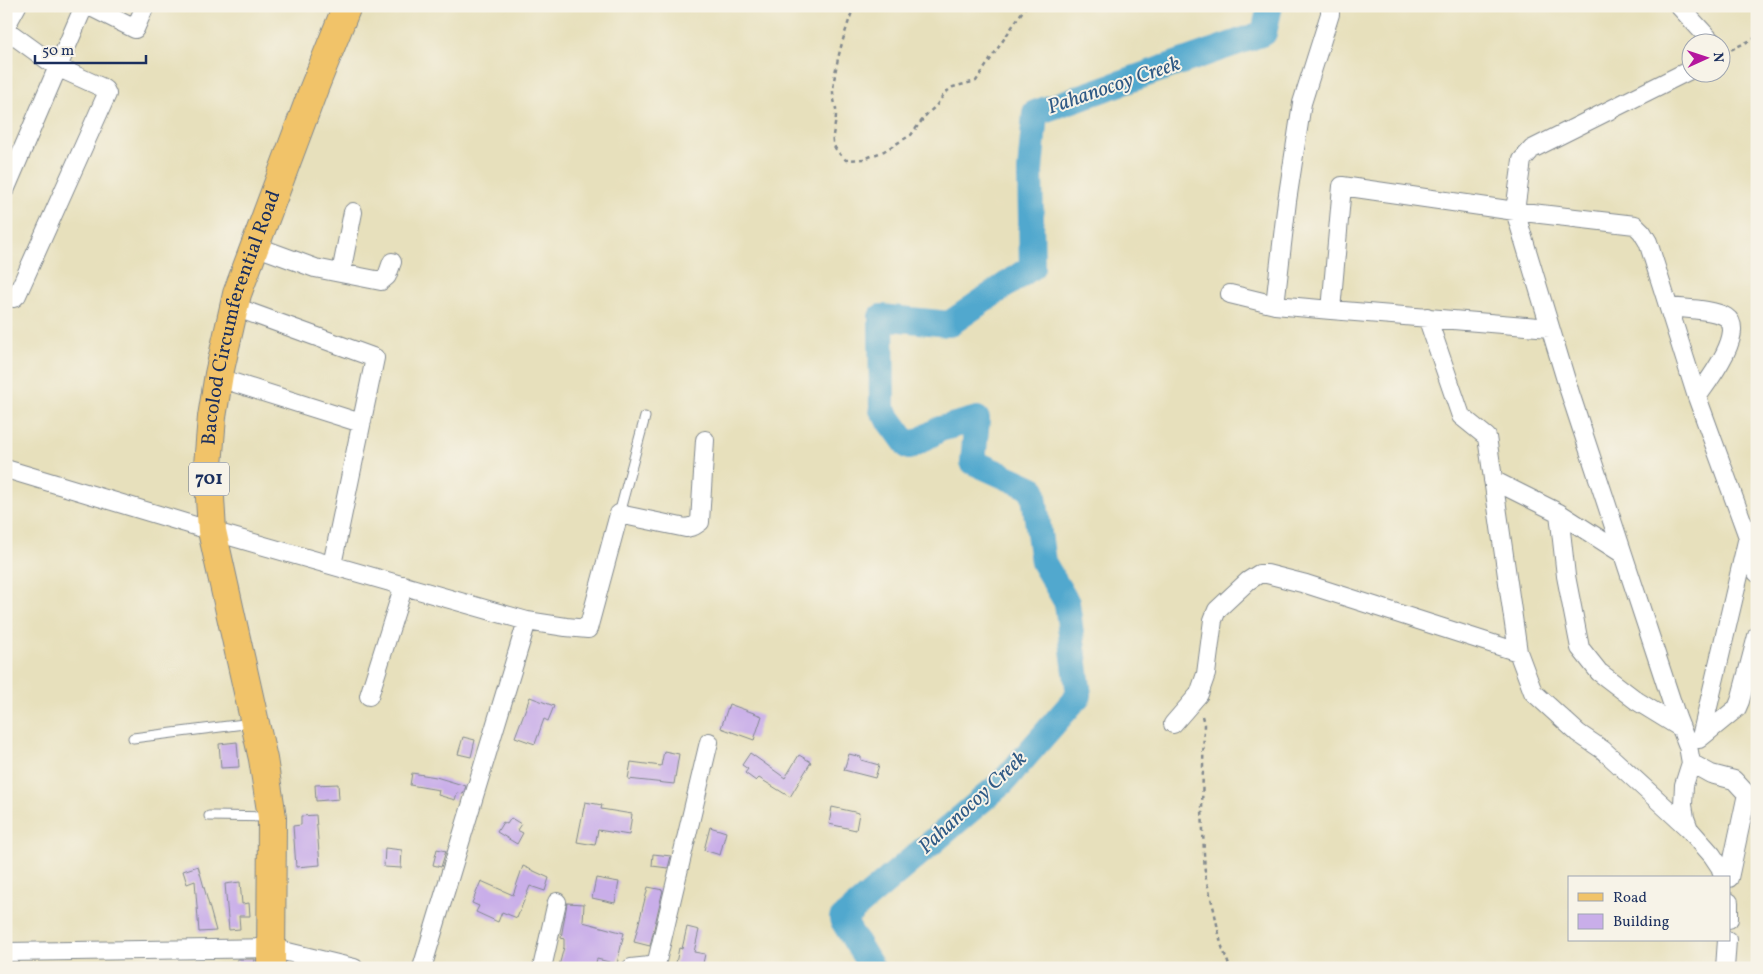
<svg xmlns="http://www.w3.org/2000/svg" width="1763" height="974" viewBox="0 0 1763 974" font-family="Vollkorn,serif">
  <style>
    .lines { fill: none; stroke-linecap: round; stroke-linejoin: round }
    .river { stroke: #51a8ce; stroke-width: 26 }
    .building { fill: #c9aee9 }
    .service-casing { stroke: #81888d; stroke-width: 11 }
    .minor-casing { stroke: #81888d; stroke-width: 20 }
    .primary-casing { stroke: #81888d; stroke-width: 30 }
    .path { stroke: #81888d; stroke-width: 2.5; stroke-dasharray: 4 4; stroke-linecap: butt }
    .service { stroke: #fff; stroke-width: 9 }
    .minor { stroke: #fff; stroke-width: 18 }
    .primary { stroke: #f1c369; stroke-width: 28 }
    .labels { text-anchor: middle; dominant-baseline: central; stroke-width: 4; stroke-linejoin: round; paint-order: stroke }
    .shield { fill: #f7f3e8; stroke: #5d6a87; stroke-width: 1 }
    .shield-label { font-size: 19px; font-weight: bold; fill: #1b2f5e }
    .street-label { font-size: 20px; fill: #1b2f5e; stroke: #f7f3e8 }
    .water-label { font-size: 21px; font-style: italic; fill: #2e5985; stroke: #f7f3e8 }
  </style>
  <rect width="100%" height="100%" fill="#f7f3e8"/>
  <filter id="ink" filterUnits="userSpaceOnUse"><feTurbulence type="fractalNoise" baseFrequency=".02" numOctaves="2"/><feDisplacementMap in="SourceGraphic" scale="10" xChannelSelector="R" yChannelSelector="G"/><feConvolveMatrix kernelMatrix="1 2 1 2 8 2 1 2 1" color-interpolation-filters="sRGB"/></filter>
  <filter id="wash" filterUnits="userSpaceOnUse"><feTurbulence type="fractalNoise" baseFrequency=".0096" numOctaves="4" result="noise"/><feDisplacementMap in="SourceGraphic" scale="20" xChannelSelector="R" yChannelSelector="G"/><feGaussianBlur stdDeviation="1.12" result="paint"/><feColorMatrix in="noise" values="0 0 0 0 0 0 0 0 0 0 0 0 0 0 0 0 0 1.4 0 .05"/><feComposite in="paint" operator="in"/></filter>
  <g filter="url(#wash)">
    <rect width="100%" height="100%" fill="#e7e0bc"/>
    <g class="lines">
      <!-- river -->
      <path class="river" d="M872,968L842,919L1003,782L1079,695L1067,603L1043,562L1033,489L973,462L977,419L940,429L909,447L882,410L881,317L949,324L1032,267L1030,171L1035,113L1264,33L1270,6"/>
    </g>
    <g id="blocks">
      <!-- building -->
      <path class="building" d="M530,697L554,706L548,721L544,719L535,744L515,737Z
        M729,704L762,716L754,740L721,728Z
        M463,737L475,740L471,757L458,754Z
        M237,742L239,767L221,768L219,744Z
        M664,751L679,754L674,784L628,779L631,762L661,766Z
        M750,753L785,778L799,755L811,762L790,797L759,778L756,781L745,773L748,769L742,765Z
        M849,754L861,757V760L879,765L875,778L844,770Z
        M412,773L436,777L466,786L463,794L457,793L455,800L438,795L439,790L410,785Z
        M338,784L339,799L316,801L315,785Z
        M585,802L602,805L601,809L632,814L629,835L598,830L595,845L577,842Z
        M832,807L859,813L856,830L829,824Z
        M316,815L320,865L296,867L293,826L301,825V816Z
        M511,818L521,824L517,830L523,833L517,844L497,832L503,822L507,824Z
        M710,827L726,832L720,855L704,850Z
        M385,848L402,850L401,868L384,867Z
        M437,849L446,851L441,867L433,865Z
        M653,854L671,856L668,868L652,866Z
        M198,866L202,880L216,931L199,932L195,881L187,884L183,871Z
        M523,866L549,878L545,891L530,886L517,918L502,912L498,922L476,912L479,906L472,903L481,881L513,895Z
        M596,878L619,882L615,903L592,898Z
        M240,882L242,904L249,903L250,916H239L240,929L229,930L225,884Z
        M648,887L663,890L650,946L634,942Z
        M567,903L584,904L583,922L624,933L617,964L597,959L595,968H566L559,966L564,947V939L561,938Z
        M687,927L699,930L694,952L705,954L702,968H675L679,948L682,949Z
        M237,959H255L254,966L237,965Z"/>
    </g>
  </g>
  <g filter="url(#ink)">
    <use href="#blocks" fill-opacity="0" stroke="#81888d" stroke-width="1"/>
    <g class="lines">
      <!-- service casing -->
      <g class="service-casing">
        <path id="service" d="M619,514L645,417
          M133,738L252,723
          M209,816L270,817"/>
      </g>
      <!-- minor casing -->
      <g class="minor-casing">
        <path id="minor" d="M89,6L135,29L145,6
          M1679,6L1712,42
          M6,26L17,6
          M6,30L57,67L101,87L105,90L107,94L17,295L14,298L6,296
          M1690,70L1532,149L1522,160L1515,211L1569,390L1677,718L1688,746L1691,763L1684,785L1683,805L1685,818L1689,829L1712,855L1720,867L1724,878
          M6,188L84,6
          M255,246L315,268L381,281L387,276L392,262
          M341,273L353,212
          M1230,294L1275,305L1331,310L1342,186L1515,211L1635,225L1642,232L1648,242L1697,397L1748,537L1757,573
          M1275,305L1287,201L1302,103L1330,14V6
          M235,307L375,358L332,565
          M1669,307C1684,309 1714,309 1726,317C1747,331 1707,383 1697,397
          M1331,310L1550,328
          M1427,317L1461,416L1487,437L1518,652L1533,692L1578,733L1603,750L1689,829
          M219,378L361,423
          M6,469L212,531L527,621L566,627L588,629L619,514L686,528L694,526L700,522L705,440
          M1493,480L1559,513L1623,554
          M1559,513L1566,576L1580,648L1599,672L1637,701L1681,728
          M369,696L404,585
          M1173,724L1199,694L1206,674L1213,620L1217,610L1248,581L1259,574H1267L1306,584L1518,652
          M1701,737L1747,541
          M1699,739L1737,708L1740,701L1757,636
          M1691,763L1711,774L1734,780L1747,794L1729,878
          M1729,902V919
          M6,952L271,948L354,968
          M422,968L527,621
          M542,968L557,902
          M631,968L650,966L657,961L709,742
          M1725,968L1727,940"/>
      </g>
      <!-- primary casing -->
      <g class="primary-casing">
        <g id="primary">
          <path id="s1" d="M271,968L272,817L263,759L212,531L208,465L212,417L219,374L237,294L314,88L347,6"/>
        </g>
      </g>
      <!-- path -->
      <path class="path" d="M854,6C844,35 835,62 833,92C833,100 837,107 836,115C835,137 825,142 846,160L864,159L884,151L911,135L926,115L936,106L945,93L953,87L976,81L1026,6
        M1724,53L1757,37
        M1202,716L1204,724L1202,809L1205,875L1214,910L1221,944L1230,968"/>
      <!-- service -->
      <use href="#service" class="service"/>
      <!-- minor -->
      <use href="#minor" class="minor"/>
      <!-- primary -->
      <use href="#primary" class="primary"/>
    </g>
  </g>
  <g class="labels">
    <!-- shield labels -->
    <rect class="shield" x="189" y="462.5" width="40" height="33" rx="4"/>
    <g class="shield-label">
      <text x="209" y="479">701</text>
    </g>
    <!-- street labels -->
    <g class="street-label">
      <text stroke="none"><textPath href="#s1" startOffset="661">Bacolod Circumferential Road</textPath></text>
    </g>
    <!-- water labels -->
    <g class="water-label">
      <text transform="translate(1114 86) rotate(-19)">Pahanocoy Creek</text>
      <text transform="translate(973 803) rotate(-43)">Pahanocoy Creek</text>
    </g>
  </g>
  <!-- margin -->
  <rect width="1763" height="974" fill="none" stroke="#f7f3e8" stroke-width="25"/>
  <!-- legend -->
  <rect x="1568" y="876" width="162" height="65" fill="#f7f3e8" stroke="#9fa5b1"/>
  <rect x="1578" y="893" width="25" height="8" fill="#f1c369" stroke="#9fa5b1"/>
  <text x="1613" y="902" font-size="15" fill="#1b2f5e">Road</text>
  <rect x="1578" y="914" width="25" height="15" fill="#c9aee9" stroke="#9fa5b1"/>
  <text x="1613" y="926" font-size="15" fill="#1b2f5e">Building</text>
  <!-- north arrow -->
  <g transform="translate(1706 58) rotate(87)"><circle r="24" fill="#f7f3e8" stroke="#9fa5b1"/>
  <path d="M0-4L9 19L0 12L-9 19Z" fill="#b5179e"/>
  <text y="-8" font-size="14" font-weight="bold" text-anchor="middle" fill="#1b2f5e">N</text>
  </g>
  <!-- scale -->
  <path d="M35 55v8h111v-8" fill="none" stroke="#1b2f5e" stroke-width="2.5"/>
  <text x="42" y="55" font-size="15" fill="#1b2f5e" stroke="#f7f3e8" stroke-width="4" paint-order="stroke">50 m</text>
</svg>
